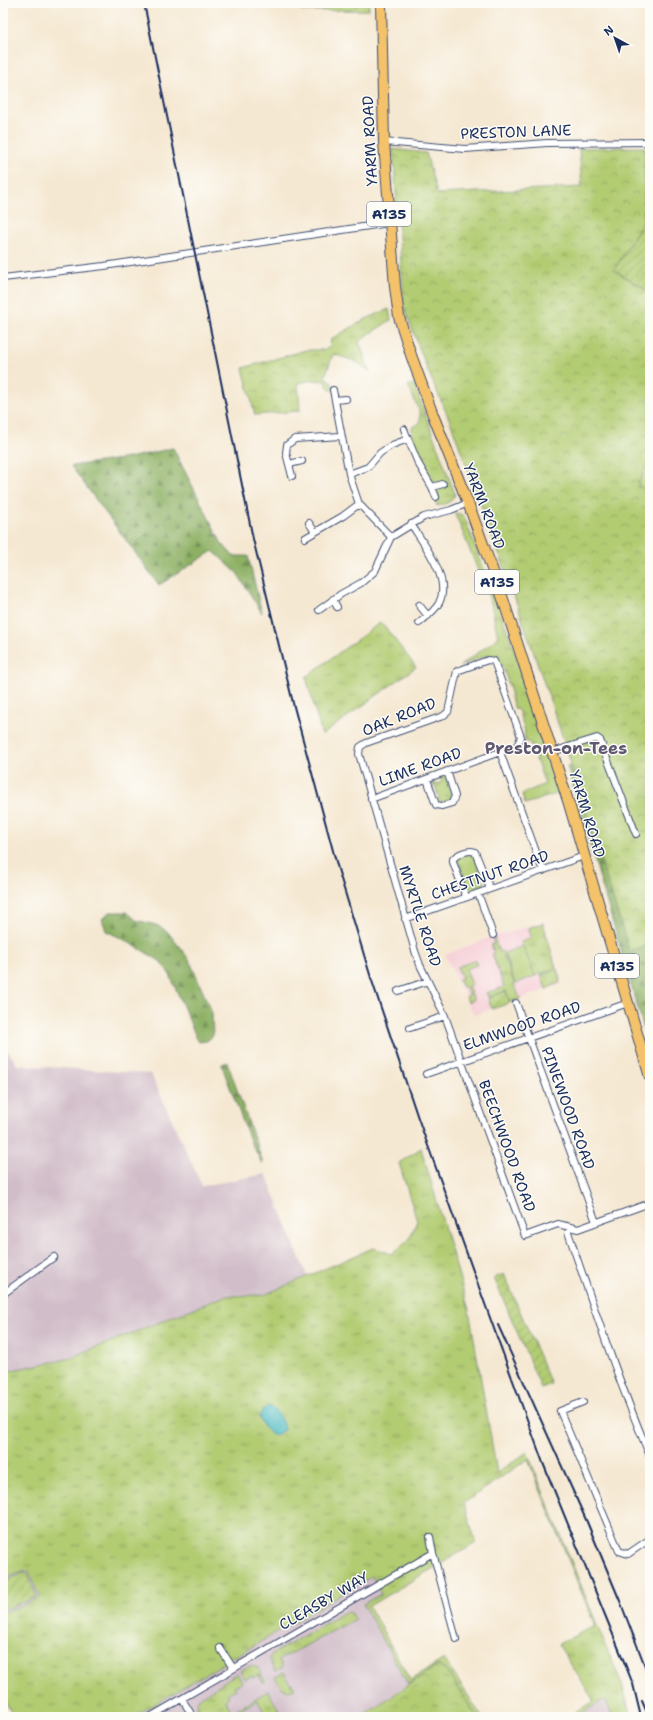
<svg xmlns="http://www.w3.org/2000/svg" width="653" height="1720" viewBox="0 0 653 1720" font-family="'Shantell Sans',sans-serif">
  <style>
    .built { fill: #f6cfd7 }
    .industrial { fill: #d1bdc9 }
    .grass { fill: url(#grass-tufts); stroke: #667e68 }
    .forest { fill: url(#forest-firs); stroke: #547061 }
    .cemetery { fill: url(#cemetery-stones); stroke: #667e68 }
    .park { fill: url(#park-crowns); stroke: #667e68 }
    .garden { fill: url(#garden-furrows); stroke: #667e68 }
    .pitch { fill: #b2cc72; stroke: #667e68 }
    .water { fill: #4cbac2; stroke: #347490 }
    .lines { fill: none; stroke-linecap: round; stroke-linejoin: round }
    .minor-casing { stroke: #3c4b6f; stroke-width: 8 }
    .primary-casing { stroke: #3c4b6f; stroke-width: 12 }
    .minor { stroke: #fff; stroke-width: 6 }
    .primary { stroke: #f4c26a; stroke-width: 10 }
    .rail { stroke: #1b2f5e; stroke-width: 2 }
    .labels { text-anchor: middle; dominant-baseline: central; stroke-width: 3; stroke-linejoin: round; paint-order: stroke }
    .shield { fill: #fdfcf7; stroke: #5f6c8c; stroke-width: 1 }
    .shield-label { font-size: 14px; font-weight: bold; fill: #1b2f5e }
    .street-label { font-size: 15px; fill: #1b2f5e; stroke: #fdfcf7 }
    .quarter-label { font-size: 17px; font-weight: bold; fill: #605873; stroke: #fdfcf7 }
  </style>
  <defs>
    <pattern id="grass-tufts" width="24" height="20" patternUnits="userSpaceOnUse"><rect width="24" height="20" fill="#b2cc72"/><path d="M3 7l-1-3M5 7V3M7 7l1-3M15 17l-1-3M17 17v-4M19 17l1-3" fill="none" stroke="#90a661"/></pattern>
    <pattern id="forest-firs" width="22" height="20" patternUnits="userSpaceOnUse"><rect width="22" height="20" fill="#8db064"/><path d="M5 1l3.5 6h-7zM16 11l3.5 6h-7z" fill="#729056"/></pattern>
    <pattern id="cemetery-stones" width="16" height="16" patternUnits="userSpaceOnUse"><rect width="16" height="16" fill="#b2cc72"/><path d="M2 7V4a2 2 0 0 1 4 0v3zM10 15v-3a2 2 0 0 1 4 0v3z" fill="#90a661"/></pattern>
    <pattern id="park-crowns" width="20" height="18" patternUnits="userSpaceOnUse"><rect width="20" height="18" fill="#b2cc72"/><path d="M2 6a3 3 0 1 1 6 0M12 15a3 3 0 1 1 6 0" fill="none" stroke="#90a661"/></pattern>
    <pattern id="garden-furrows" width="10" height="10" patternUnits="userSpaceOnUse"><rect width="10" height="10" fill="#b2cc72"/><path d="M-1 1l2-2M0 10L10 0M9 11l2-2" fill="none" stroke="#90a661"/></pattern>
  </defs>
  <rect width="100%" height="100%" fill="#fdfcf7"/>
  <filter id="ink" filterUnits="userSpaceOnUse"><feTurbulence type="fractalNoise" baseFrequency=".025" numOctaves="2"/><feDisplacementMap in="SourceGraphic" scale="8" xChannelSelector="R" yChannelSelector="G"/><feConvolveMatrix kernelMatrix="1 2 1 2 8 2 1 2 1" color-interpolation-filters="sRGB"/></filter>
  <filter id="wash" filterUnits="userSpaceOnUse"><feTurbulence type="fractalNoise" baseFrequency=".012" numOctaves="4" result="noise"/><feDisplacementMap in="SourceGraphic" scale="16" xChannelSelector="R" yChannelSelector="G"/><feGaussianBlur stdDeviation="0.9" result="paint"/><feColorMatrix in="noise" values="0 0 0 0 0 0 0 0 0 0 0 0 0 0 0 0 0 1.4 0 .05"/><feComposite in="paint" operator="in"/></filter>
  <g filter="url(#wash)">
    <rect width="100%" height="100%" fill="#f5e8d2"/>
    <!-- built -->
    <path class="built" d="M544,922L562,984L474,1015L445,955L491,937Z"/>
    <!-- industrial -->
    <path class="industrial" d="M3,1043L17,1065L151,1074L202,1186L266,1174L307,1276L264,1295L225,1296L67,1359L3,1372Z
      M28,1570L40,1598L3,1613V1579Z
      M372,1576L381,1594L363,1604L408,1684L360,1717H133Z
      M605,1699L613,1717H575Z"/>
    <!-- grass -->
    <path class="grass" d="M414,384L455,494C452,503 445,504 437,506L435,499L439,497L437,492L439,488L446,485L444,481L438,483L433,481C422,464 410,449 412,427L417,425L420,422V413L408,385Z
      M455,513L461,514L465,519L512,643L559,793L525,804L522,794L545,784L530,743L525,741L526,738H524L525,731L518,710L515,709L511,698V692L502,664L498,662L495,657L488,655L460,666L498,638L491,603Z
      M381,622L416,667L322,735L306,677Z
      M445,776L448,779L447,782L452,796L450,799L441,803L438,800L439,798L435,786H431V781L432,780L435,785L442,782L440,777Z
      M470,853L474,855L482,879L485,884L468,891L465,888L467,885L458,861H456L458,858Z
      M543,923L556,968L535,976L521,942L530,939L531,936L528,928Z
      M421,1148L469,1310L497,1473L527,1452L601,1635L622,1684L631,1717H613L605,1699L575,1717H566L594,1701L558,1644L595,1626L528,1459L464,1503L476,1543L369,1606L410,1680L444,1659L482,1717H477L445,1669L437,1666L408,1684L363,1604L381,1594L372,1576L133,1717H14L3,1698V1613L40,1598L28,1570L3,1579V1372L67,1359L225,1296L264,1295L373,1248L392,1254L409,1240L417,1221L399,1163Z
      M345,1612L352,1613L355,1619L279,1660L283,1668L275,1672L269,1659L272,1654Z
      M250,1666L258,1668L265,1682L263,1683L258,1675L253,1678L252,1676L245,1679L240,1671Z
      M284,1672L291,1685L292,1684L295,1688L289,1690L282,1688L275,1677Z
      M237,1673L242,1682L234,1686L236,1689L227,1694L229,1697L225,1700L232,1712L268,1691L283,1717H267L257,1700L228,1717H199L196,1706L198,1699Z"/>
    <!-- forest -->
    <path class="forest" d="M173,448L221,542L233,556H248L262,613L237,573L213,551L159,585L71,466L129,458Z
      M594,748L650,864V1050L567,766Z
      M109,912H127L136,920L156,925L167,931L189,959L212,1013L213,1036L207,1041L199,1042L196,1037L170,975L160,961L123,939L106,931L102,919Z
      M227,1062L229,1067L263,1163H262L251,1143L222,1066V1064Z"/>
    <!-- cemetery -->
    <path class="cemetery" d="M301,3H369V10L302,11Z"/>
    <!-- park -->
    <path class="park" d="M645,147L644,221L614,270L650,292V941L630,953L564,741L508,578L450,421L428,371L404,307L393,149L426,153L437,194L582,187L579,148Z
      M389,309L391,320L369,334L359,342L370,372L355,361L333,354L325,377L331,381L335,390H330L325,381L314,380L298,383L300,411L255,415L243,368L306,350H325L330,346L331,339L366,319Z
      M494,937L499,952L502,951L520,999L510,1002L506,991L488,997L486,993L504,987L492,954L494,953L491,944H494L492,938Z
      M475,960L477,965L466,969L472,984L468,986L474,1000L468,1002L466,997L469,995L465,986L462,987L458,980L462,978L457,967Z
      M557,969L560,980L559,983L546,989L541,975Z
      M437,1666L445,1669L477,1717H360Z"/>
    <!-- garden -->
    <path class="garden" d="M645,147H650V292L614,270L644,221Z
      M650,458V488L637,487Z
      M506,991L510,1003L492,1009L488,998Z
      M504,1274L551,1384L541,1388L494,1278Z
      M26,1572L37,1597L3,1610V1582Z"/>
    <!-- pitch -->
    <path class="pitch" d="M523,946L535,976L515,984L504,953Z"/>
    <!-- water -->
    <path class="water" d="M270,1406C277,1412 283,1420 284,1430L277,1434L272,1435L264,1427L259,1418C261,1412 263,1408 270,1406Z"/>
  </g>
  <g filter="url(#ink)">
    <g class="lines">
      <!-- minor casing -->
      <g class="minor-casing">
        <path id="minor" d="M384,142L465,149L547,143L650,142
          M3,278L104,266L389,223
          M333,390L349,474L359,504L391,537L424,517L451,510L468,503
          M335,400L346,399
          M404,429L408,439
          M289,464L302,461
          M349,474L368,467L380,453L392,445L408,439L418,463L432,487L436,497
          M292,476L286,453L287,445L295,439L340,436
          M432,487L443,484
          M309,523L315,532
          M411,524C423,543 452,579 439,603C435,611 425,618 419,623
          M305,538L343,516L359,504
          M333,599L337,607
          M419,605L428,616
          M319,610L341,594L361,583L375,571L391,537
          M552,752L597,738L600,740L636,834
          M427,779L436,805L442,806L452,803L455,796L447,771
          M371,799L500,752
          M543,871L500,752L517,746L521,737L494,661L488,660L457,671L448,712L443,716L366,743L360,747L359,754L415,951L420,965L445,1016L525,1236L558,1224L578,1229L650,1203
          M478,893L493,935
          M466,897L453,862V859C457,854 469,849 475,852L490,889
          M405,919L584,856
          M398,991L428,981
          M516,1003L596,1222
          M410,1028L445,1016
          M426,1074L628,1003
          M570,1227L568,1232C594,1308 619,1383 650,1456
          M3,1294L54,1257
          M583,1402L560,1411L619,1551L628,1554L650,1539
          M430,1537L433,1553
          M220,1648L233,1668
          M182,1699L193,1717
          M150,1717L433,1553L456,1639"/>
      </g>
      <!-- primary casing -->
      <g class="primary-casing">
        <path id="primary" d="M381,3L384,142L395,287L399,317L411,355L433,415L468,503L503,599L569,804L650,1077"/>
      </g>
      <!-- minor -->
      <use href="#minor" class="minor"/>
      <!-- primary -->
      <use href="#primary" class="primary"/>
      <!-- rail -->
      <path class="rail" d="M144,3L253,539L293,703L338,869L371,978L418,1118L489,1315L543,1463L625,1664L633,1684L641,1717
        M498,1325L587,1522L620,1601L650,1679
        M642,1701L649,1717"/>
    </g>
  </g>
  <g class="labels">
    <!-- shield labels -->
    <g class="shield">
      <rect x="367" y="202" width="44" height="24" rx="3"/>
      <rect x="475" y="570" width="44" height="24" rx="3"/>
      <rect x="595" y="954" width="44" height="24" rx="3"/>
    </g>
    <g class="shield-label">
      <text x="389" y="214">A135</text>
      <text x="497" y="582">A135</text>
      <text x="617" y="966">A135</text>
    </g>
    <!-- street labels -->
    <g class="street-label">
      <text transform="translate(516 132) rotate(-2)">PRESTON LANE</text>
      <text transform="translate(370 141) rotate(-93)">YARM ROAD</text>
      <text transform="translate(484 506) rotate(69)">YARM ROAD</text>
      <text transform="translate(399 717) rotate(-22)">OAK ROAD</text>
      <text transform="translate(420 767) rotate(-20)">LIME ROAD</text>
      <text transform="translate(587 814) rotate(73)">YARM ROAD</text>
      <text transform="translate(490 875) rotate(-19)">CHESTNUT ROAD</text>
      <text transform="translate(420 916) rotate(72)">MYRTLE ROAD</text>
      <text transform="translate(522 1026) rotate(-19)">ELMWOOD ROAD</text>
      <text transform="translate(568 1108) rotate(70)">PINEWOOD ROAD</text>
      <text transform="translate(507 1146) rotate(70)">BEECHWOOD ROAD</text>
      <text transform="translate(324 1601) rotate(-30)">CLEASBY WAY</text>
    </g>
    <!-- quarter labels -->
    <g class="quarter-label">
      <text x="556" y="748">Preston-on-Tees</text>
    </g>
  </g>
  <!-- margin -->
  <rect width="653" height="1720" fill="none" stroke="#fdfcf7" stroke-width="16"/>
  <!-- north arrow -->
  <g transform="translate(615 38) rotate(320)" stroke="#fdfcf7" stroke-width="3" paint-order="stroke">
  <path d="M0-3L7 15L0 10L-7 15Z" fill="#1b2f5e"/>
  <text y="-6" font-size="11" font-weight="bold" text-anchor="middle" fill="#1b2f5e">N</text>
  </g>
</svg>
